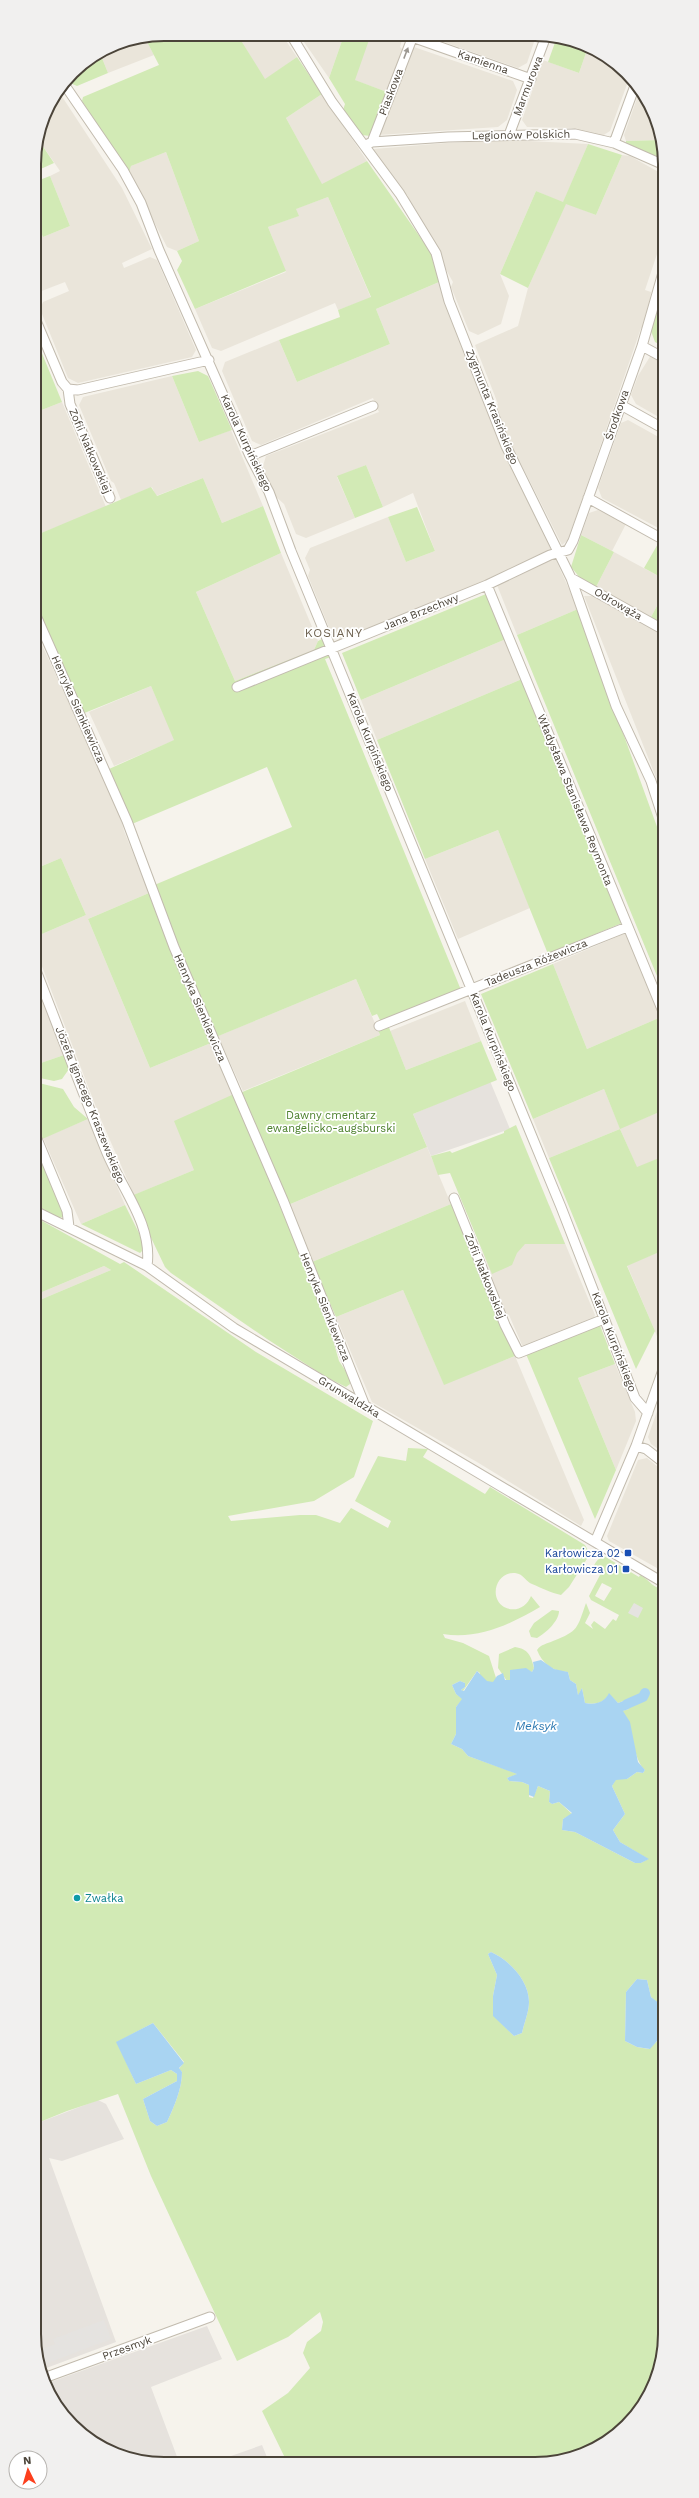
<svg xmlns="http://www.w3.org/2000/svg" width="699" height="2498" viewBox="0 0 699 2498" font-family="'Work Sans',sans-serif">
  <style>
    .residential { fill: #eae5da }
    .industrial { fill: #e6e2dd }
    .green { fill: #d2eab5; fill-rule: evenodd }
    .parking { fill: #e5e3e0 }
    .water { fill: #a9d4f2 }
    .lines { fill: none; stroke-linecap: round; stroke-linejoin: round }
    .canal { stroke: #a9d4f2; stroke-width: 10 }
    .street-casing { stroke: #c2bbae; stroke-width: 11 }
    .street { stroke: #fff; stroke-width: 9 }
    .oneway { fill: #9c9892 }
    .transit-dot { fill: #1a4fb4; stroke: #fff; stroke-width: 1.5 }
    .culture-dot { fill: #0f9aa8; stroke: #fff; stroke-width: 1.5 }
    .labels { text-anchor: middle; dominant-baseline: central; stroke-width: 3.5; stroke-linejoin: round; paint-order: stroke }
    .street-label { font-size: 11px; fill: #4b4439; stroke: #fff }
    .park-label { font-size: 11px; fill: #4a7f2a; stroke: #fff }
    .transit-label { font-size: 11px; fill: #164399; stroke: #fff; text-anchor: end }
    .culture-label { font-size: 11px; fill: #0d838f; stroke: #fff; text-anchor: start }
    .neighbourhood-label { font-size: 12px; letter-spacing: 1px; fill: #6e6250; stroke: #fff }
    .water-label { font-size: 12px; font-style: italic; fill: #2e7ab2; stroke: #fff }
    .rim { fill: none; stroke: #4b4439; stroke-width: 2 }
  </style>
  <rect width="100%" height="100%" fill="#f6f3ec"/>
  <!-- residential -->
  <path class="residential" d="M237,34L282,35L297,57L265,80Z
    M299,35H344L329,78L311,52Z
    M354,35L403,36L400,47L403,50L387,92L354,80L368,40Z
    M427,36H536L527,63L518,68Z
    M145,38L154,55L108,73L100,53L115,44Z
    M411,46L513,81L517,90L507,120L498,127L378,135Z
    M588,47L600,52L630,76L610,131L602,136L571,128L527,127L522,120L543,60L579,73Z
    M640,90L652,107L662,140L626,141L624,135Z
    M59,92L122,188L152,249L122,263L124,268L150,257L157,260L196,350L192,357L78,383L68,378L40,309L43,302L69,291L65,282L39,292L34,291V218L43,237L70,226L50,176L60,171L38,139L44,114Z
    M322,94L367,161L322,185L286,118Z
    M509,140L588,144L563,203L536,191L500,274L509,296L501,324L478,335L469,331L451,287L453,282L407,201L408,196L398,186L373,152L374,149L446,143Z
    M166,152L199,241L177,251L167,247L129,173L131,166Z
    M622,155L630,156L664,175V233L645,290L651,292L645,329L641,328L568,540L562,545L501,424L499,413L494,406L498,404L475,345L518,326L528,288L566,203L596,215Z
    M328,197L371,298L338,310L335,303L221,351L212,348L195,309L286,272L268,227L298,216L295,209Z
    M439,282L501,445L552,551L498,576L489,578L490,580L341,641L332,635L308,576L310,570L305,558L310,548L388,517L406,562L435,551L413,493L383,507L366,465L337,477L355,518L306,538L296,534L284,504L274,495L263,466L266,456L379,412L376,406L373,398L261,445L252,441L222,371L225,362L279,340L297,382L390,344L376,309Z
    M651,355L664,363V420L636,404L631,395L638,376Z
    M172,376L199,442L231,430L263,506L222,523L203,478L156,496L152,487L121,500L114,483L111,481L79,405L83,397Z
    M62,402L106,507L34,536V413Z
    M628,420L664,440V531L602,498L598,488L621,423Z
    M598,510L626,524L612,551L581,535L589,513Z
    M614,552L664,579V593L651,617L596,587Z
    M281,553L318,641L314,650L235,681L196,592Z
    M552,557L555,558L578,609L517,635L497,585Z
    M584,596H598L664,636V788L661,790Z
    M34,628L118,808L124,831L149,893L88,919L150,1068L211,1043L234,1094L194,1170L134,1195L99,1115L35,948V937L86,915L61,858L35,869Z
    M506,639L522,679L377,740L361,700Z
    M151,686L175,740L114,766L89,712Z
    M498,830L530,908L458,939L425,859Z
    M626,933L661,1017L587,1049L553,964Z
    M356,979L380,1035L243,1091L218,1036Z
    M35,982L64,1055L35,1065Z
    M465,1001L481,1041L406,1070L390,1031Z
    M604,1089L620,1128L664,1110V1156L637,1168L620,1129L549,1158L533,1119Z
    M88,1119L125,1205L81,1224L43,1138Z
    M427,1147L451,1204L312,1262L288,1205Z
    M549,1205L595,1315L593,1320L527,1347L522,1345L509,1315L505,1313L476,1234Z
    M664,1250V1340L662,1348L627,1265Z
    M104,1266L111,1270L35,1302V1295Z
    M403,1290L444,1384L515,1356L584,1520L581,1526L477,1462L372,1402L336,1317Z
    M615,1364L635,1412L636,1421L616,1470L578,1378Z
    M664,1391V1453L651,1444L648,1437Z
    M647,1458L664,1472V1572L609,1541L607,1536L638,1460Z"/>
  <!-- industrial -->
  <path class="industrial" d="M490,1081L510,1129L431,1156L413,1114Z
    M98,2100L106,2104L124,2139L62,2161L49,2158L116,2342L41,2370L35,2351V2124Z
    M207,2326L222,2359L151,2387L179,2462L139,2461L99,2447L72,2426L48,2391L45,2384Z
    M262,2445L269,2462H214Z"/>
  <!-- green -->
  <path class="green" d="M164,34H237L265,79L297,57L322,94L286,118L322,184L367,161L434,257L439,282L376,309L390,344L297,382L279,340L340,317L338,310L371,297L328,197L296,209L299,216L268,227L286,271L195,309L177,270L182,261L177,251L199,241L166,152L131,166L129,173L82,101L83,97L159,65L145,38Z
    M344,35H354L369,40L355,80L387,92L371,136L361,135L343,110L345,104L329,78Z
    M557,37L588,47L579,73L548,62Z
    M100,53L108,73L77,86L70,83L68,79L72,72Z
    M38,139L54,163L34,172V156Z
    M662,140L664,160L626,143V141Z
    M588,144L622,155L596,215L566,204L528,288L500,274L536,191L563,202Z
    M50,176L70,226L43,237L34,218V182Z
    M664,286V347L655,342L651,331Z
    M34,334L62,402L34,413Z
    M198,371L208,376L232,430L199,442L172,376Z
    M366,465L383,507L355,518L337,476Z
    M203,478L222,523L263,506L281,553L196,592L235,681L314,650L318,641L324,638L331,657L325,659L461,990L381,1022L377,1014L372,1016L356,979L216,1037L152,886L292,827L267,767L132,824L109,769L174,740L151,686L82,714L34,603V536L151,487L157,496Z
    M417,507L435,551L406,562L388,517Z
    M581,535L614,552L596,587L581,579L571,567Z
    M659,542L664,545V579L644,568Z
    M664,593V624L651,617Z
    M486,594L506,639L361,700L342,653Z
    M578,609L664,846V993L517,635Z
    M522,679L622,923L548,954L498,830L425,859L377,740Z
    M61,858L86,915L35,937V869Z
    M149,893L211,1043L150,1068L88,919Z
    M553,964L587,1049L661,1017L664,1024V1110L620,1129L637,1167L664,1156V1250L627,1266L655,1331L636,1369L549,1158L620,1129L604,1089L533,1119L481,994Z
    M388,1025L406,1070L481,1041L497,1080L413,1114L427,1147L288,1205L240,1093L380,1035L378,1030Z
    M64,1055L66,1056L69,1069L62,1079L54,1081L35,1077V1065Z
    M35,1082L63,1089L74,1107L88,1119L40,1140L35,1128Z
    M234,1094L329,1326L339,1361L351,1379L350,1384L346,1387L326,1377L267,1339L171,1273L165,1267L131,1196L194,1170L174,1121Z
    M516,1125L565,1244H525L517,1253L512,1265L492,1274L450,1173L438,1175L431,1156L450,1151L452,1153L504,1133V1131Z
    M35,1143L62,1209L63,1217L59,1218L35,1206Z
    M451,1204L515,1356L444,1385L403,1290L336,1317L312,1262Z
    M125,1205L146,1247L140,1253L81,1224Z
    M35,1217L120,1264L124,1262L256,1352L373,1421L354,1477L314,1501L228,1516L231,1521L300,1515H316L340,1523L351,1508L388,1528L391,1521L355,1501L378,1456L406,1461L408,1448L428,1449L423,1457L485,1494L490,1487L585,1545L590,1554L569,1587L561,1595C551,1593 542,1588 532,1584C526,1582 524,1574 515,1573C497,1571 488,1597 504,1607C515,1613 527,1607 531,1596L540,1607C511,1624 478,1640 443,1634L445,1638L463,1643L489,1656L496,1678L495,1686L477,1691L476,1685L480,1673L477,1671L463,1691L461,1690L465,1687V1683L460,1681L452,1685L456,1694L463,1699L456,1707V1734L451,1744L462,1749L468,1756L518,1774L507,1778L509,1781L522,1782L529,1785V1797L533,1798L538,1786L550,1791L549,1802L552,1804L559,1802L572,1814L563,1819L562,1830L575,1832L635,1863H641L648,1859L620,1842L613,1830L625,1814L612,1786L616,1779H627L637,1772L643,1773L645,1770C633,1760 633,1728 622,1711L629,1709L626,1700L618,1703L609,1694C604,1703 595,1705 585,1703L582,1688L578,1696L576,1684L570,1680L568,1672C553,1672 542,1663 537,1650C541,1644 547,1644 553,1641C579,1631 577,1628 586,1603L590,1613L585,1623L593,1629L591,1625L594,1621L605,1629L613,1619L616,1621L619,1615L591,1600L589,1596L600,1575L593,1572C593,1564 597,1559 604,1556L639,1577L640,1575C651,1581 652,1588 664,1589L665,2009L651,1997L647,1980L637,1979L626,1992L625,2041L637,2047L649,2049L662,2036L665,2028V2342L655,2383L632,2420L600,2447L552,2463L287,2462L262,2411L288,2393L310,2368L303,2353L307,2342L321,2331L323,2322L320,2312L288,2337L237,2361L151,2176L118,2094L67,2111L35,2124V1302L111,1270L104,1266L35,1295ZM602,1583L612,1588L604,1601L595,1596ZM491,1952C509,1960 529,1980 529,2002C529,2012 524,2023 522,2033L514,2036L494,2016L493,1996L497,1975L488,1954ZM153,2023L184,2062L179,2069L182,2072C182,2089 174,2107 167,2122L157,2126L150,2121L143,2099L177,2081V2074L171,2070L136,2084L117,2042Z
    M599,1323L615,1364L578,1378L616,1470L595,1519L526,1354Z
    M552,1610L559,1611C559,1621 546,1633 537,1638L531,1637L529,1631L534,1623Z
    M515,1647C528,1649 531,1655 534,1668L532,1672C521,1669 517,1668 510,1677L511,1680L507,1681L498,1668L499,1654Z"/>
  <!-- parking -->
  <path class="parking" d="M634,1603L643,1608L638,1618L628,1613Z
    M104,2320L111,2339L40,2366L35,2352L55,2344L53,2339Z"/>
  <!-- water -->
  <path class="water" d="M541,1660L554,1669L568,1672L570,1680L576,1684L578,1695L582,1688L585,1703C595,1705 604,1703 609,1693L618,1703L626,1700L629,1709L623,1711L630,1722L638,1762L645,1770L643,1773L637,1772L627,1779L616,1780L612,1786L625,1814L613,1830L620,1842L649,1859L641,1863H635L575,1832L562,1830L563,1819L572,1813L559,1802L552,1804L549,1802L550,1791L538,1786L534,1797L529,1795V1785L522,1782L509,1781L507,1778L517,1774L468,1756L462,1749L451,1744L456,1734V1707L462,1699L456,1694L452,1685L460,1681L465,1683V1687L461,1690L464,1691L477,1671L487,1681L493,1682L497,1676L503,1673L505,1680H510V1670L526,1668L532,1672L534,1668L533,1662Z
    M491,1952C509,1960 529,1980 529,2002C529,2012 524,2023 522,2033L514,2036L493,2016V1996L497,1975L488,1954Z
    M637,1979L647,1980L651,1997L664,2007C666,2028 664,2034 650,2049L637,2047L625,2041L626,1992Z
    M153,2023L184,2063L179,2068L182,2072C182,2089 174,2107 167,2122L157,2126L150,2121L143,2099L177,2081V2074L171,2070L136,2084L116,2042Z"/>
  <g class="lines">
    <!-- canal -->
    <path class="canal" d="M627,1704L643,1697L645,1693"/>
    <!-- street casing -->
    <g class="street-casing">
      <path id="street" d="M291,35L332,102L400,194L436,253L449,301L506,446L571,578L616,706L651,781L664,821
        M412,37L531,79
        M64,84L123,170L141,203L159,250L250,456L269,492L291,551L561,1207L635,1398L648,1413
        M509,135L546,36
        M372,142L448,137L575,134L614,143L664,165
        M614,143L636,83
        M368,144L372,142L413,36
        M34,316L62,382L68,389
        M642,346L664,358
        M68,389L78,390L209,360
        M68,389L70,404L110,498
        M621,405L664,429
        M250,456L373,406
        M588,498L664,540
        M571,578L664,630
        M487,585L664,1014
        M34,611L127,821L174,947L283,1200L365,1406
        M237,687L487,585L550,555L568,550L573,541L642,346L664,269
        M35,968C59,1029 82,1091 107,1153C122,1189 153,1225 147,1266
        M379,1026L627,927
        M35,1134L67,1211L69,1227
        M454,1198L505,1325L519,1353L604,1319
        M35,1211L147,1266L234,1328L664,1583
        M636,1446L646,1449L664,1463
        M595,1542L636,1446L664,1367
        M44,2378L210,2317"/>
    </g>
    <!-- street -->
    <use href="#street" class="street"/>
  </g>
  <!-- one-way arrows -->
  <defs><path id="oneway-solid" d="M-6-.8H1V-3.2L6.5 0L1 3.2V.8H-6Z"/></defs>
  <use class="oneway" href="#oneway-solid" transform="translate(406 53) rotate(-69)"/>
  <!-- markers -->
  <g class="transit-dot">
    <rect x="624" y="1549" width="8" height="8" rx="2"/>
    <rect x="622" y="1565" width="8" height="8" rx="2"/>
  </g>
  <circle class="culture-dot" cx="77" cy="1898" r="4"/>
  <g class="labels">
    <!-- street labels -->
    <g class="street-label">
      <text transform="translate(483 62) rotate(19)">Kamienna</text>
      <text transform="translate(528 86) rotate(-69)">Marmurowa</text>
      <text transform="translate(391 92) rotate(-69)">Piaskowa</text>
      <text transform="translate(521 135) rotate(-1)">Legionów Polskich</text>
      <text transform="translate(492 407) rotate(68)">Zygmunta Krasińskiego</text>
      <text transform="translate(617 415) rotate(-71)">Środkowa</text>
      <text transform="translate(246 443) rotate(65)">Karola Kurpińskiego</text>
      <text transform="translate(90 451) rotate(67)">Zofii Nałkowskiej</text>
      <text transform="translate(618 604) rotate(30)">Odrowąża</text>
      <text transform="translate(421 612) rotate(-22)">Jana Brzechwy</text>
      <text transform="translate(78 709) rotate(66)">Henryka Sienkiewicza</text>
      <text transform="translate(370 742) rotate(68)">Karola Kurpińskiego</text>
      <text transform="translate(575 800) rotate(68)">Władysława Stanisława Reymonta</text>
      <text transform="translate(536 963) rotate(-22)">Tadeusza Różewicza</text>
      <text transform="translate(200 1008) rotate(67)">Henryka Sienkiewicza</text>
      <text transform="translate(493 1042) rotate(68)">Karola Kurpińskiego</text>
      <text transform="translate(90 1105) rotate(68)">Józefa Ignacego Kraszewskiego</text>
      <text transform="translate(485 1276) rotate(68)">Zofii Nałkowskiej</text>
      <text transform="translate(325 1307) rotate(68)">Henryka Sienkiewicza</text>
      <text transform="translate(614 1342) rotate(69)">Karola Kurpińskiego</text>
      <text transform="translate(349 1397) rotate(31)">Grunwaldzka</text>
      <text transform="translate(127 2348) rotate(-20)">Przesmyk</text>
    </g>
    <!-- park labels -->
    <g class="park-label">
      <text x="331" y="1115">Dawny cmentarz<tspan x="331" dy="13">ewangelicko-augsburski</tspan></text>
    </g>
    <!-- transit labels -->
    <g class="transit-label">
      <text x="620" y="1553">Karłowicza 02</text>
      <text x="618" y="1569">Karłowicza 01</text>
    </g>
    <!-- culture labels -->
    <g class="culture-label">
      <text x="85" y="1898">Zwałka</text>
    </g>
    <!-- neighbourhood labels -->
    <g class="neighbourhood-label">
      <text x="334" y="633">KOSIANY</text>
    </g>
    <!-- water labels -->
    <g class="water-label">
      <text x="536" y="1726">Meksyk</text>
    </g>
  </g>
  <!-- crop -->
  <path d="M0 0H699V2498H0ZM164 41H535A123 123 0 0 1 658 164V2334A123 123 0 0 1 535 2457H164A123 123 0 0 1 41 2334V164A123 123 0 0 1 164 41Z" fill="#f1f0ef" fill-rule="evenodd"/>
  <path class="rim" d="M164 41H535A123 123 0 0 1 658 164V2334A123 123 0 0 1 535 2457H164A123 123 0 0 1 41 2334V164A123 123 0 0 1 164 41Z"/>
  <!-- north arrow -->
  <g transform="translate(28 2470) rotate(355)"><circle r="19" fill="#ffffff" stroke="#b7b4b0"/>
  <path d="M0-3L7 15L0 10L-7 15Z" fill="#fc3f1d"/>
  <text y="-6" font-size="11" font-weight="bold" text-anchor="middle" fill="#4b4439">N</text>
  </g>
</svg>
